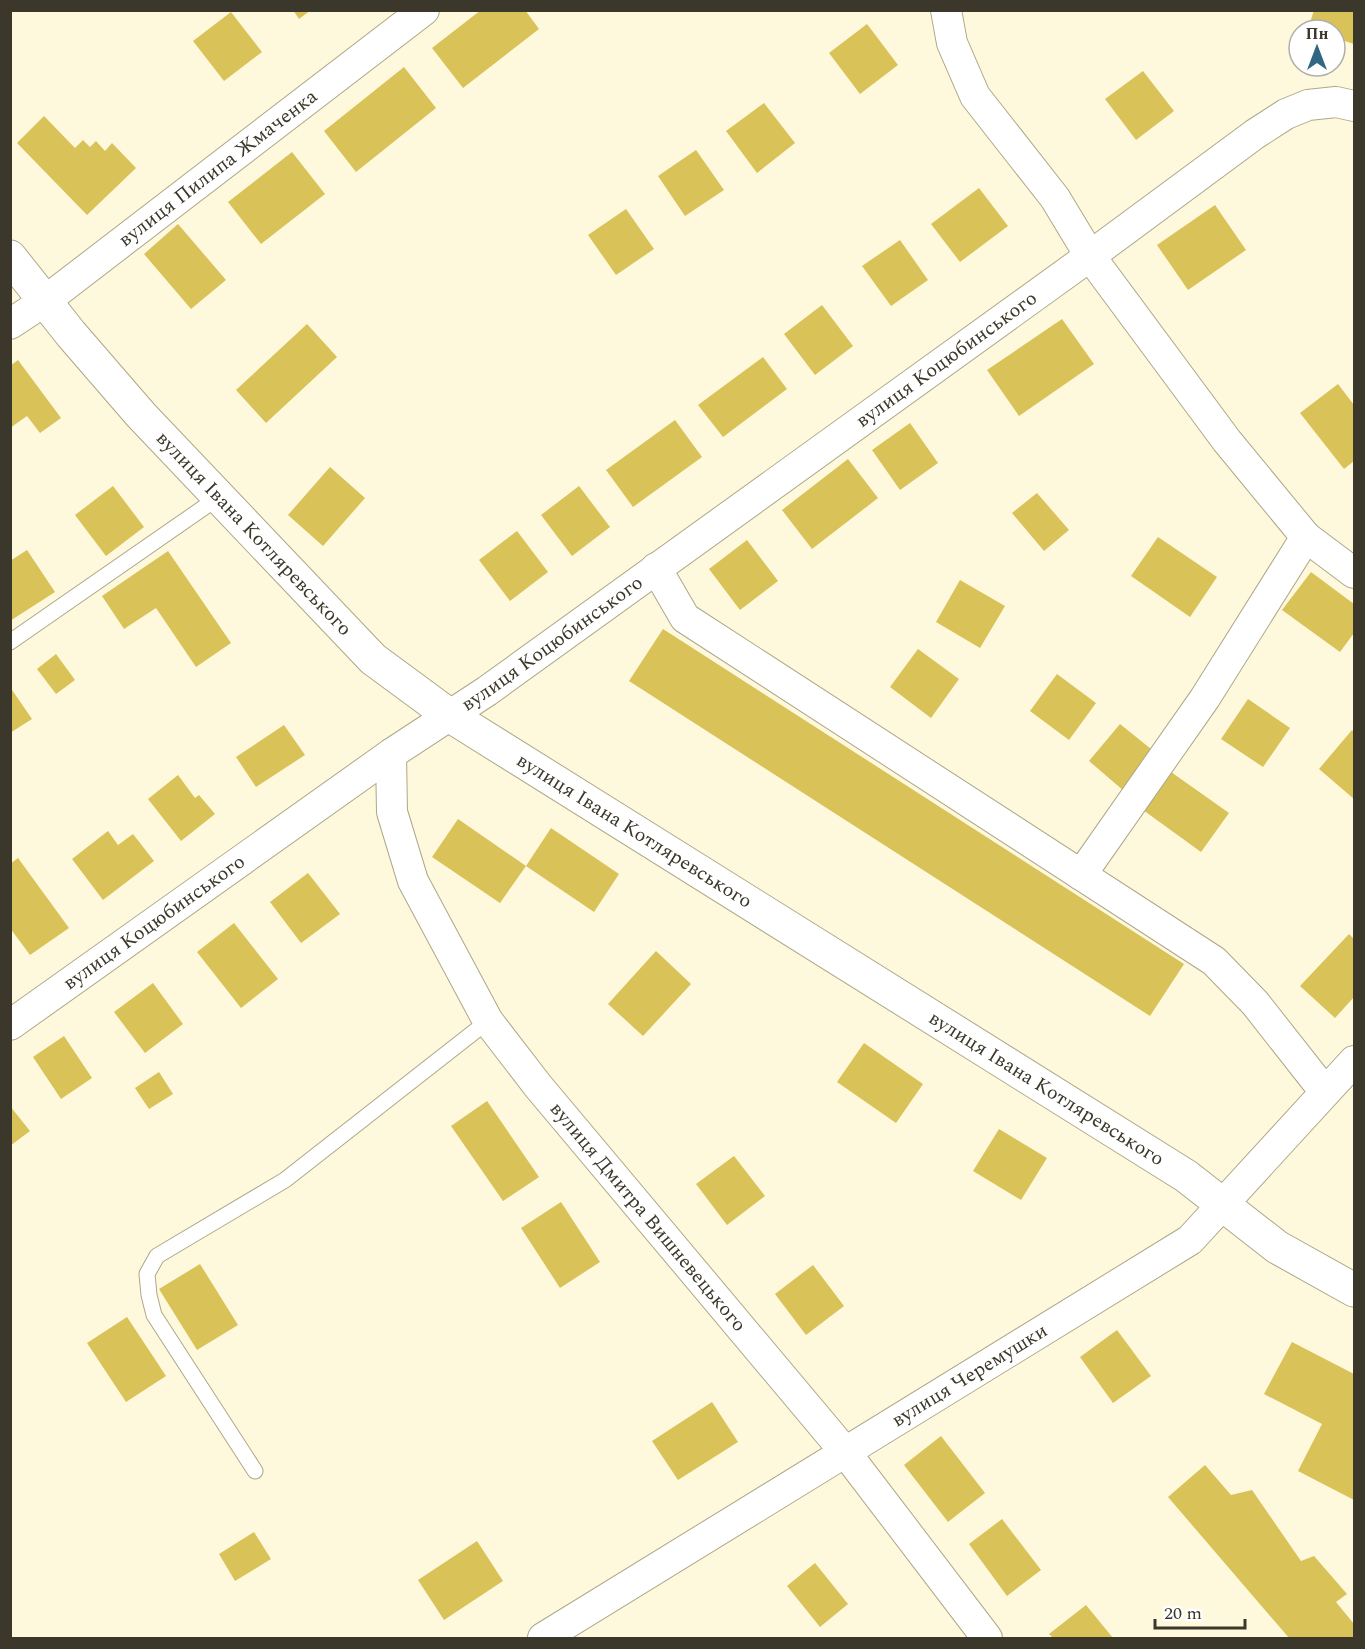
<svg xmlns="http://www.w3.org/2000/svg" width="1365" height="1649" viewBox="0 0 1365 1649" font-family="Spectral,serif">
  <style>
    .building { fill: #d9c257 }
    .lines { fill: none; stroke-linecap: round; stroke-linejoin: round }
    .service-casing { stroke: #aea787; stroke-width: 17 }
    .minor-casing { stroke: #aea787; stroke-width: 32 }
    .tertiary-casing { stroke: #aea787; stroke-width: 35 }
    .service { stroke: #fff; stroke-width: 15 }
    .minor { stroke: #fff; stroke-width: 30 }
    .tertiary { stroke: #fff; stroke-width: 33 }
    .labels { text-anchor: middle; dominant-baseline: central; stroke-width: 5; stroke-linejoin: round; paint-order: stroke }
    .street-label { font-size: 20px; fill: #3b382b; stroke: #fff }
  </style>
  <rect width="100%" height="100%" fill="#fef8dd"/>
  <!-- building -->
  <path class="building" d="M293,10H311L299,19Z
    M481,10H525L539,29L463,88L432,48Z
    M1314,10H1354V44L1335,38V30L1308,29Z
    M231,12L262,52L224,81L193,41Z
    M867,24L898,65L860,94L829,53Z
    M404,67L436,108L356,172L324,131Z
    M1143,71L1174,111L1136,140L1105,99Z
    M764,103L795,143L757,173L726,131Z
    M44,116L75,148L83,140L90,147L96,141L105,151L112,143L136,168L87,215L17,143Z
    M696,150L724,190L685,216L658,176Z
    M292,152L325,194L261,244L228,202Z
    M979,188L1008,226L960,262L931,224Z
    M1215,205L1246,250L1188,290L1157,245Z
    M626,209L654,249L616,275L588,235Z
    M178,224L226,280L191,309L144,254Z
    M900,240L928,280L891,306L862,266Z
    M822,305L853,346L815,375L784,334Z
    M1062,319L1094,364L1019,416L987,370Z
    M307,324L337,357L266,423L236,390Z
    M763,357L787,389L723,437L698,405Z
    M18,360L61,418L40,433L27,416L10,428V366Z
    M1338,384L1354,405V461L1344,469L1300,413Z
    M675,420L702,457L633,507L606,470Z
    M910,423L938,463L900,490L872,450Z
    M848,459L878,498L812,549L782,510Z
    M330,467L365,498L323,546L288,515Z
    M113,486L144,527L106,556L75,515Z
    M579,486L610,527L572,556L541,515Z
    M1037,493L1069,530L1044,551L1012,513Z
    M517,531L548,572L510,601L479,560Z
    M1158,537L1217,577L1190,617L1131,576Z
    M747,540L778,581L740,610L709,569Z
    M27,550L55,592L10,621V561Z
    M168,551L231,643L196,667L156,608L124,629L102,596Z
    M1311,572L1354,604V633L1340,652L1282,610Z
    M960,580L1005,606L980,648L936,622Z
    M663,629L1184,964L1150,1016L629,681Z
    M918,649L959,679L931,718L890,687Z
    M56,654L75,680L56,694L37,669Z
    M1057,674L1096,703L1069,740L1030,711Z
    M10,687L32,719L10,733Z
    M1248,699L1290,728L1263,767L1221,739Z
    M1120,724L1156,753L1124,791L1089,761Z
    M284,725L305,755L256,787L236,757Z
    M1352,730L1354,732V799L1319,769Z
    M1171,772L1229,813L1201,852L1143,810Z
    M178,775L195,798L199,795L215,814L181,841L148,799Z
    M458,819L526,866L500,903L432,857Z
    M551,828L619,874L594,912L526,866Z
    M108,831L118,845L133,834L154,861L103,900L72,859Z
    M18,858L69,928L30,955L10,928V864Z
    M308,873L340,914L301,943L270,902Z
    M234,923L278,979L241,1008L197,952Z
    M1349,934L1354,939V997L1335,1018L1300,986Z
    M656,951L691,984L643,1036L608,1004Z
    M153,983L183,1024L145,1053L114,1012Z
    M64,1036L92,1078L61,1099L33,1057Z
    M864,1043L923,1084L896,1123L837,1082Z
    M159,1072L173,1094L149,1109L135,1088Z
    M487,1101L539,1177L503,1201L451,1126Z
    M10,1106L30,1131L10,1146Z
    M999,1129L1047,1158L1021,1200L973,1171Z
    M734,1156L765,1196L727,1225L696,1184Z
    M561,1202L600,1262L560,1288L521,1228Z
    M200,1264L238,1325L197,1350L159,1289Z
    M813,1265L844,1306L806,1335L775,1294Z
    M127,1317L166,1376L126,1402L87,1343Z
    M1117,1330L1151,1376L1113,1403L1080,1357Z
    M1292,1342L1354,1374V1500L1298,1471L1322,1424L1264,1394Z
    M712,1402L738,1442L678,1480L652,1441Z
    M941,1436L985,1493L948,1522L904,1465Z
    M1205,1465L1231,1495L1252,1490L1301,1561L1314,1556L1347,1594L1336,1602L1354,1624V1638H1289L1168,1497Z
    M1002,1519L1041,1570L1007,1596L969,1544Z
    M254,1532L271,1559L235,1581L219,1554Z
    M477,1541L503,1581L444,1620L418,1580Z
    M815,1563L848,1604L820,1627L787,1586Z
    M1086,1605L1113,1638H1053L1049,1634Z"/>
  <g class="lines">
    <!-- service casing -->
    <g class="service-casing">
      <path id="service" d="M10,642L219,497
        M255,1471L154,1315L149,1295L147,1274L157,1256L285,1180L488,1021"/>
    </g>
    <!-- minor casing -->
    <g class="minor-casing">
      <g id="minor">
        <path d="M946,10L952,43L975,96L1055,198L1090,256L1227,441L1306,537L1354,573"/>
        <path id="s1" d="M10,324L45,301L424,10"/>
        <path d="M656,568L685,618L1214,961L1255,1003L1325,1092"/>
        <path id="s2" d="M391,754L392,812L413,881L488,1021L538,1086L846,1453L987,1638"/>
        <path d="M1081,875L1205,698L1306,537"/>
        <path id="s3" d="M10,1025L391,754L487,691L1090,256L1255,134L1286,114L1308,105L1336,102L1354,106"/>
        <path id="s4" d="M543,1638L1190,1240L1354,1061"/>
      </g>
    </g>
    <!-- tertiary casing -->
    <g class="tertiary-casing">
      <g id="tertiary">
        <path id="s5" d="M10,257L71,334L141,415L373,659L449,715L1186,1176L1277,1247L1354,1290"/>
      </g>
    </g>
    <!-- service -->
    <use href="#service" class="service"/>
    <!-- minor -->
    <use href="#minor" class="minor"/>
    <!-- tertiary -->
    <use href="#tertiary" class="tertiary"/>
  </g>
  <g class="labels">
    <!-- street labels -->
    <g class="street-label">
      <text stroke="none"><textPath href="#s1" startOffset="260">вулиця Пилипа Жмаченка</textPath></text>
      <text stroke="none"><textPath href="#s3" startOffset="1149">вулиця Коцюбинського</textPath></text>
      <text stroke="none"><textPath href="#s5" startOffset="369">вулиця Івана Котляревського</textPath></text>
      <text stroke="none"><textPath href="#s3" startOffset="663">вулиця Коцюбинського</textPath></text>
      <text stroke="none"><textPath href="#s5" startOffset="855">вулиця Івана Котляревського</textPath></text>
      <text stroke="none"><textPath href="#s3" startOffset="177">вулиця Коцюбинського</textPath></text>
      <text stroke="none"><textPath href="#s5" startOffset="1341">вулиця Івана Котляревського</textPath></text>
      <text stroke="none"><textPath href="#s2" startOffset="542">вулиця Дмитра Вишневецького</textPath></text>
      <text stroke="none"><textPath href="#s4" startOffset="501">вулиця Черемушки</textPath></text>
    </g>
  </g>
  <!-- border -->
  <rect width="1365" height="1649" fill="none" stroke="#3b382b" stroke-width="24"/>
  <!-- north arrow -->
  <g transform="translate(1317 48)"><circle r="28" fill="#ffffff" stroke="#b1afaa" stroke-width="1.5"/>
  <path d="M0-4.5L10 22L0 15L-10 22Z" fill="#316782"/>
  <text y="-9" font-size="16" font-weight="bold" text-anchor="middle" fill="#3b382b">Пн</text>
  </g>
  <!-- scale -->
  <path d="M1155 1619v9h90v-9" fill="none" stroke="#3b382b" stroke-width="3"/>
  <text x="1164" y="1619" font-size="18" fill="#3b382b" stroke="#ffffff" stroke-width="4.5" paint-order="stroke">20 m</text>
</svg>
